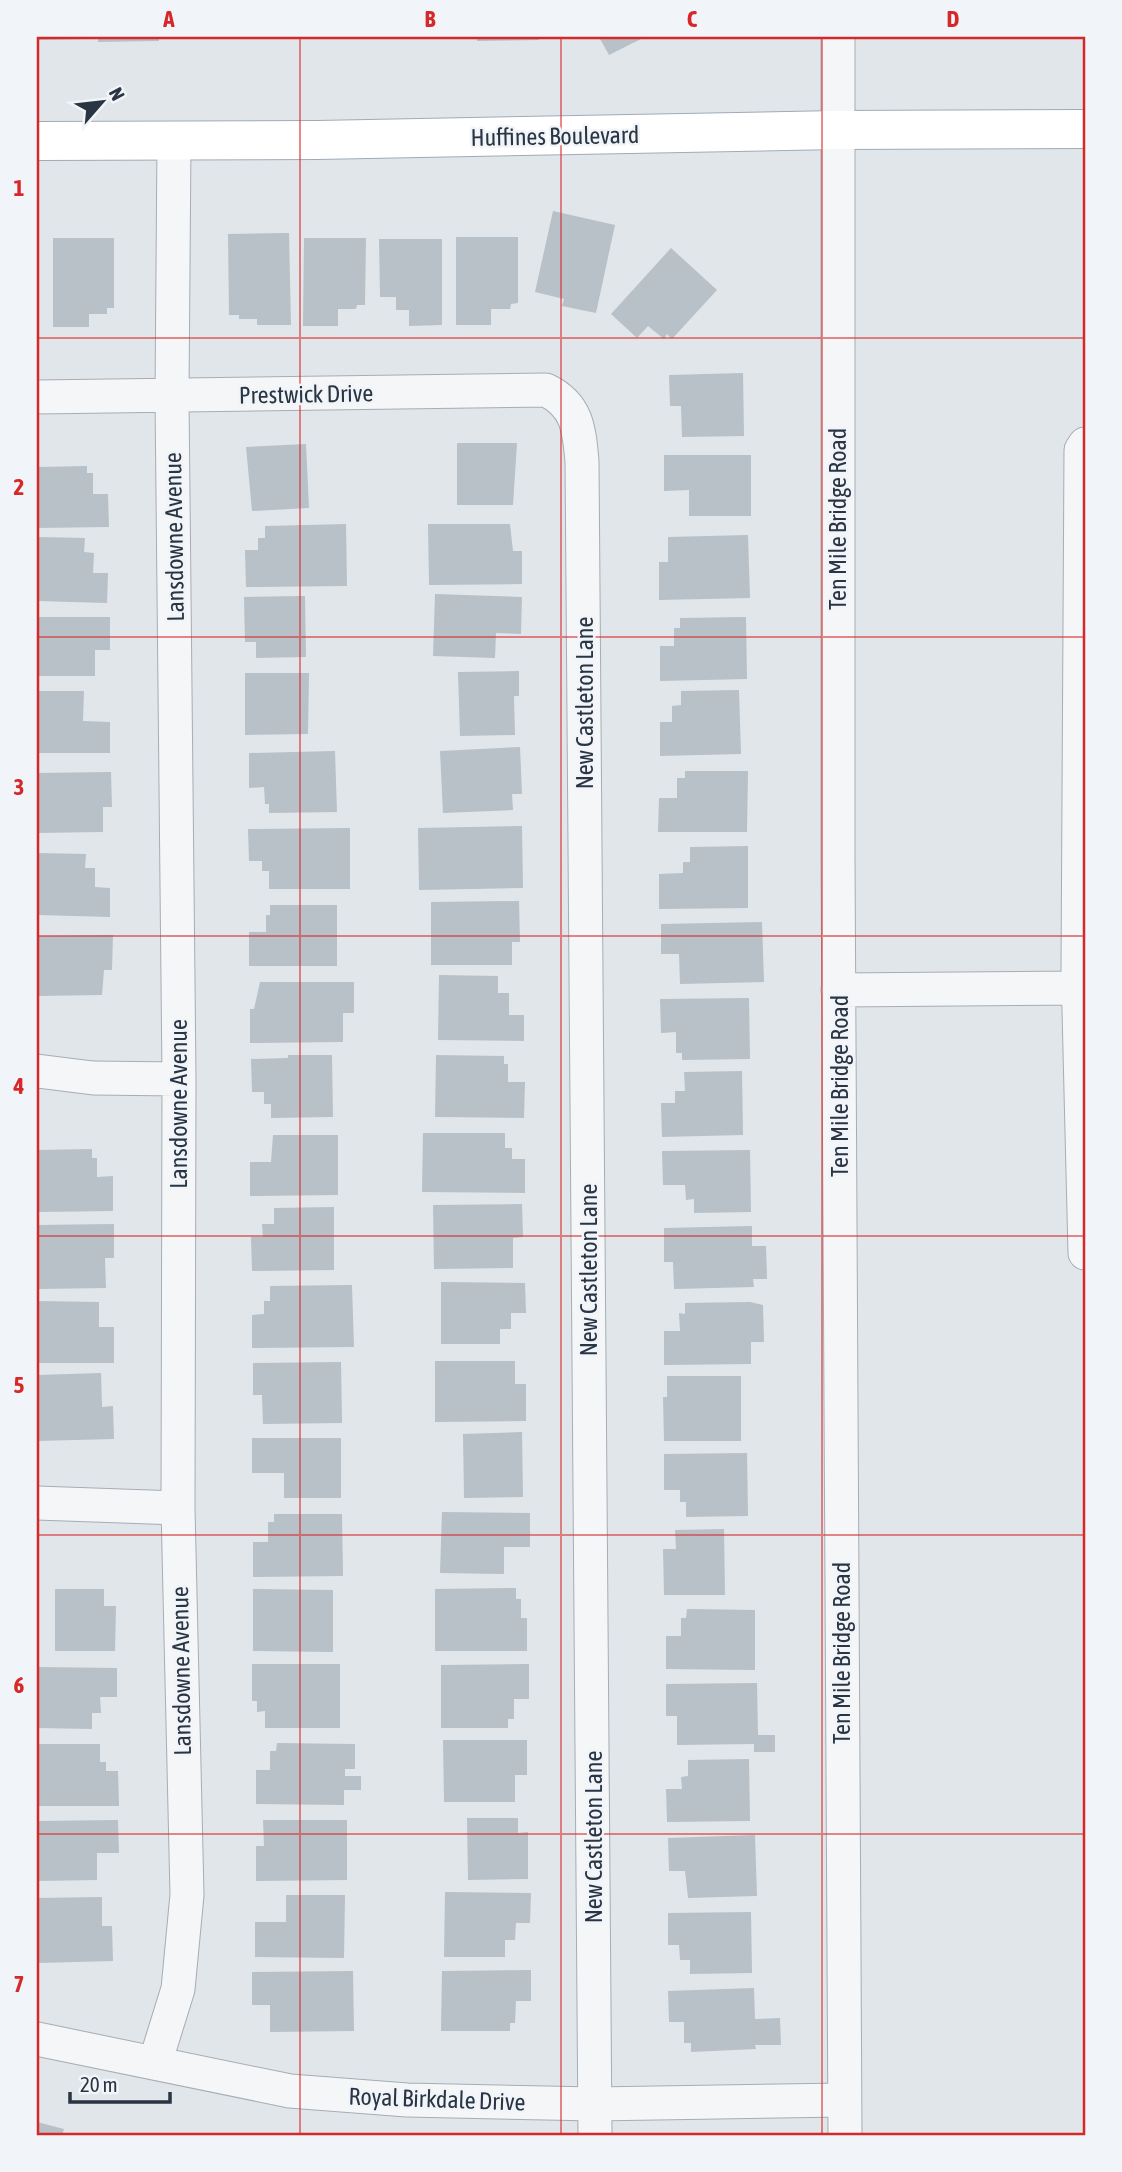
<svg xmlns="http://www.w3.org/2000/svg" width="1122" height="2172" viewBox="0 0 1122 2172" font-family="'Asap Condensed',sans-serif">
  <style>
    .building { fill: #b8c0c8 }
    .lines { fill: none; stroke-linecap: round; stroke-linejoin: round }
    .minor-casing { stroke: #a6adb5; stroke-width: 35 }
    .major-casing { stroke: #a0abb6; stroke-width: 40 }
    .minor { stroke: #f4f6f8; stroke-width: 33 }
    .major { stroke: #fff; stroke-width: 38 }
    .grid { fill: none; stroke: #d62828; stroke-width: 2; stroke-opacity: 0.55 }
    .labels { text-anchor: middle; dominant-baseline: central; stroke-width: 5; stroke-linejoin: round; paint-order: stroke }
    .street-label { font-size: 24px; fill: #293543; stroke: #f1f4f8 }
    .neatline { fill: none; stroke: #d62828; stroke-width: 2.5 }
    .grid-label { font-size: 23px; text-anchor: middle; font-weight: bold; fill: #d62828 }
  </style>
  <rect width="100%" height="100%" fill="#e1e6ea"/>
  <!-- building -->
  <path class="building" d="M37,37H84V39L37,40Z
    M98,37H159V41L98,42Z
    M477,37H539V40L477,41Z
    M599,37H645L609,55Z
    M553,211L615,225L596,313L562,306L564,299L535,292Z
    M289,233L291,325H257V319H239V315H229L228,234Z
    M456,237H518V303L511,304L510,309H491V325H456Z
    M53,238H114V308H107V314H89V327H53Z
    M304,238H366L365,305H357L356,309H338V326H303Z
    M379,239H442V325L409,326V310H396V297H380Z
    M671,248L717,290L672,339L667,334L664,339L648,326L637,338L611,314Z
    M743,373L744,436L682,437L681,406H670L669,375Z
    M457,443H517L513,505H457Z
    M306,444L309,508L252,511L246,447Z
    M664,455H751V516H689V490L664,491Z
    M87,466V473H93V494H108L109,527L37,528V467Z
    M346,524L347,586L246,587L245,550H258V538H265V526Z
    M428,524H510L513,551H522V584L429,585Z
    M748,535L750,598L659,600V562H668V537Z
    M37,537L85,538L84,552L94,553L93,573H108L107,603L37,601Z
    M435,594L522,597L521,634L496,633L495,658L433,656Z
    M305,596L306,657L256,658V642H245L244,597Z
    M37,617H110V650H95V676H37Z
    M746,617L747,679L660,681V646H674V628H680V618Z
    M519,671V696H514L515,735L460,736L458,672Z
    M245,673H309L308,734L245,735Z
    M739,690L741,754L660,756V722H672V706L681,705V691Z
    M37,691H84L83,721L110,722V753H37Z
    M520,747L522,794H512L513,810L443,813L440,751Z
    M335,751L337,812L269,813V804H265L264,787L249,788V753Z
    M685,771H748L747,832H658L659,798H677V778H685Z
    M111,772L112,807H103V832L37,833V773Z
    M522,826L523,888L419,890L418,828Z
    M350,828V889H269V871H262V861H249L248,829Z
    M748,846V908L659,909V874L683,873V862H690V847Z
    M37,853L86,854L85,868H95V887L110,888V917L37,915Z
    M519,901L520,942H512V965H431V902Z
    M270,905H337V966H249V932H266V915H270Z
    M762,922L764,982L680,984L679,954H661V924Z
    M113,935L112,970H104L102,995L37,996V936Z
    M439,975L498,976V993H509V1015H524V1041L438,1040Z
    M260,982H354V1013H343V1042L250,1043V1009H254Z
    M749,998L750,1059L682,1060V1053H676V1032L661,1033L660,999Z
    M288,1055H332L333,1117L271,1118V1104H264V1092H252L251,1059L288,1058Z
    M436,1055L504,1056V1064H508V1082H525L524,1118L435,1117Z
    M742,1071L743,1135L662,1137L661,1103H675V1091H685L684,1072Z
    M423,1133H505V1148H512V1159H525V1193L422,1192Z
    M273,1135H338V1195L250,1196V1162H271Z
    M92,1149V1158H97V1177L113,1176V1211L37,1212V1150Z
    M750,1150L751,1212L694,1213V1199L686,1200L685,1185H663L662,1151Z
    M522,1204L523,1237L513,1238V1268L434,1269L433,1205Z
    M334,1207V1270L252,1271L251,1237H263L262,1224H274V1208Z
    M114,1224V1258H105L106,1288L37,1289V1225Z
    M752,1226V1246H766L767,1279H753L754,1287L674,1289L673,1262H664V1228Z
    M441,1282L525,1283L526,1313H511V1329H500V1344H441Z
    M352,1285L354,1347L252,1348V1315L264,1314V1301H270V1286Z
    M37,1301L99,1302V1327H114V1363H37Z
    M750,1302L763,1305L764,1342H751V1364L664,1365V1331H680L679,1313L685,1314V1303Z
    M435,1361H515V1384H526V1421L435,1422Z
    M341,1362L342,1423L263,1424L262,1395H253V1363Z
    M101,1373L102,1407L113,1406L114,1439L37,1441V1375Z
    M667,1376H741V1441H664L663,1397H667Z
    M522,1432L523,1497L464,1498L463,1434Z
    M252,1438H341V1498H284V1473H252Z
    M747,1453L748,1516L686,1517V1502H680V1490H664V1454Z
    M442,1512L530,1513V1547H504V1574L440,1573Z
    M274,1514H342L343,1576L253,1577V1542H268V1522H274Z
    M724,1529L725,1595H664L663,1549H676L675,1530Z
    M516,1588V1599H521V1618H527V1651H435V1589Z
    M55,1589H104V1606H116L115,1651H55Z
    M253,1589L333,1590V1652L253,1651Z
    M687,1609L755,1610V1670L666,1669V1636H681V1618H686Z
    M252,1664H340V1728H265V1711L257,1712V1701H252Z
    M529,1664V1699H514V1719H508V1728H441V1665Z
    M37,1667L117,1668V1697H100L101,1713H92V1729L37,1728Z
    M757,1683L758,1735H775V1752H754V1744L677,1745V1716H666V1684Z
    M443,1740H527V1775H515V1802H444Z
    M277,1743L355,1744V1769H345V1776H361V1790H344V1805L256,1804V1770H270V1751H276Z
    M37,1744H100V1762H106V1771H118L119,1806H37Z
    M749,1759L750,1821L667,1822L666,1789H682L681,1777L688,1776V1760Z
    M467,1818H518V1833L528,1832V1879L468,1880Z
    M118,1820L119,1853H97V1880L37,1881V1821Z
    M263,1820H347V1880L256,1881V1846H264Z
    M755,1835L757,1896L688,1898L685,1871H669L668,1838Z
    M445,1892L531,1893L530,1923H516L515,1940H505V1957H444Z
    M286,1895H345L344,1958L255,1957V1922H286Z
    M102,1897V1926H112L113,1961L37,1963V1898Z
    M751,1912L752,1973L690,1974V1960H680L679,1945H668V1913Z
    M531,1970V2001H516L515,2023H510V2031H441L442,1971Z
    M353,1971L354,2031L270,2032V2005H252V1972Z
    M754,1988L755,2019L780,2018L781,2045H755L756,2049L691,2052V2043H684V2022H669L668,1991Z
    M37,2122L64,2129L62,2135H37Z"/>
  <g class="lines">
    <!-- minor casing -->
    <g class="minor-casing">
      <path id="minor" d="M838,37V856L845,2135
        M37,397L546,390C577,405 579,428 582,461L595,2135
        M1085,444L1081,450L1078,970L1085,1253
        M838,990L1079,988
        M37,1071L93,1078L179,1079
        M37,1503L178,1508
        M37,2039L290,2091L407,2100L595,2104L843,2100
        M155,2063L178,1989L187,1895L178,1508L179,1079L172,397L174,140"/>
    </g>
    <!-- major casing -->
    <g class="major-casing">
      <path id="major" d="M37,141L317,140L837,130L1085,129"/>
    </g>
    <!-- minor -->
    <use href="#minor" class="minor"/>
    <!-- major -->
    <use href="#major" class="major"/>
  </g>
  <!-- grid -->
  <path class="grid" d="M300,37V2135M561,37V2135M822,37V2135M37,338H1085M37,637H1085M37,936H1085M37,1236H1085M37,1535H1085M37,1834H1085"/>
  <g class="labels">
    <!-- street labels -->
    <g class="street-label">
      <text transform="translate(555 136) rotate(-1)">Huffines Boulevard</text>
      <text transform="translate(306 394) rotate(-1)">Prestwick Drive</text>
      <text transform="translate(837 519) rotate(-90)">Ten Mile Bridge Road</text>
      <text transform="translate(174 537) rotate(-91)">Lansdowne Avenue</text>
      <text transform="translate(584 703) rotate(-90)">New Castleton Lane</text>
      <text transform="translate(839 1086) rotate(-90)">Ten Mile Bridge Road</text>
      <text transform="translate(178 1104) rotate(-90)">Lansdowne Avenue</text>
      <text transform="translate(588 1270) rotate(-90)">New Castleton Lane</text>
      <text transform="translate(841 1653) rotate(-90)">Ten Mile Bridge Road</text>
      <text transform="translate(181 1671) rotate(-91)">Lansdowne Avenue</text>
      <text transform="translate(593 1837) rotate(-90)">New Castleton Lane</text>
      <text transform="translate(437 2099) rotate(2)">Royal Birkdale Drive</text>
    </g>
  </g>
  <!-- border -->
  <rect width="1122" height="2172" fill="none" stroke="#f1f4f8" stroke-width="77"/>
  <!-- north arrow -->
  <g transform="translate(102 102) rotate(62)" stroke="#f1f4f8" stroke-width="5" paint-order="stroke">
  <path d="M0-5L12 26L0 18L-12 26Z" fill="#293543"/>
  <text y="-10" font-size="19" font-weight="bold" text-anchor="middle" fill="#293543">N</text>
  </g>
  <!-- scale -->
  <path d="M70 2092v10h100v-10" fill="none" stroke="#293543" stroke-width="3.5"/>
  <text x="80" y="2092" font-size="21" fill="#293543" stroke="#f1f4f8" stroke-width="5" paint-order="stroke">20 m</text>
  <rect x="38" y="38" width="1046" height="2096" class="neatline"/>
  <g class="grid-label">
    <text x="169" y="27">A</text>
    <text x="430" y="27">B</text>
    <text x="692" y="27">C</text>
    <text x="953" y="27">D</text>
    <text x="19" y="196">1</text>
    <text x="19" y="495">2</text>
    <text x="19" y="795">3</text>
    <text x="19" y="1094">4</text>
    <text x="19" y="1393">5</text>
    <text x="19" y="1693">6</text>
    <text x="19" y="1992">7</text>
  </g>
</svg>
